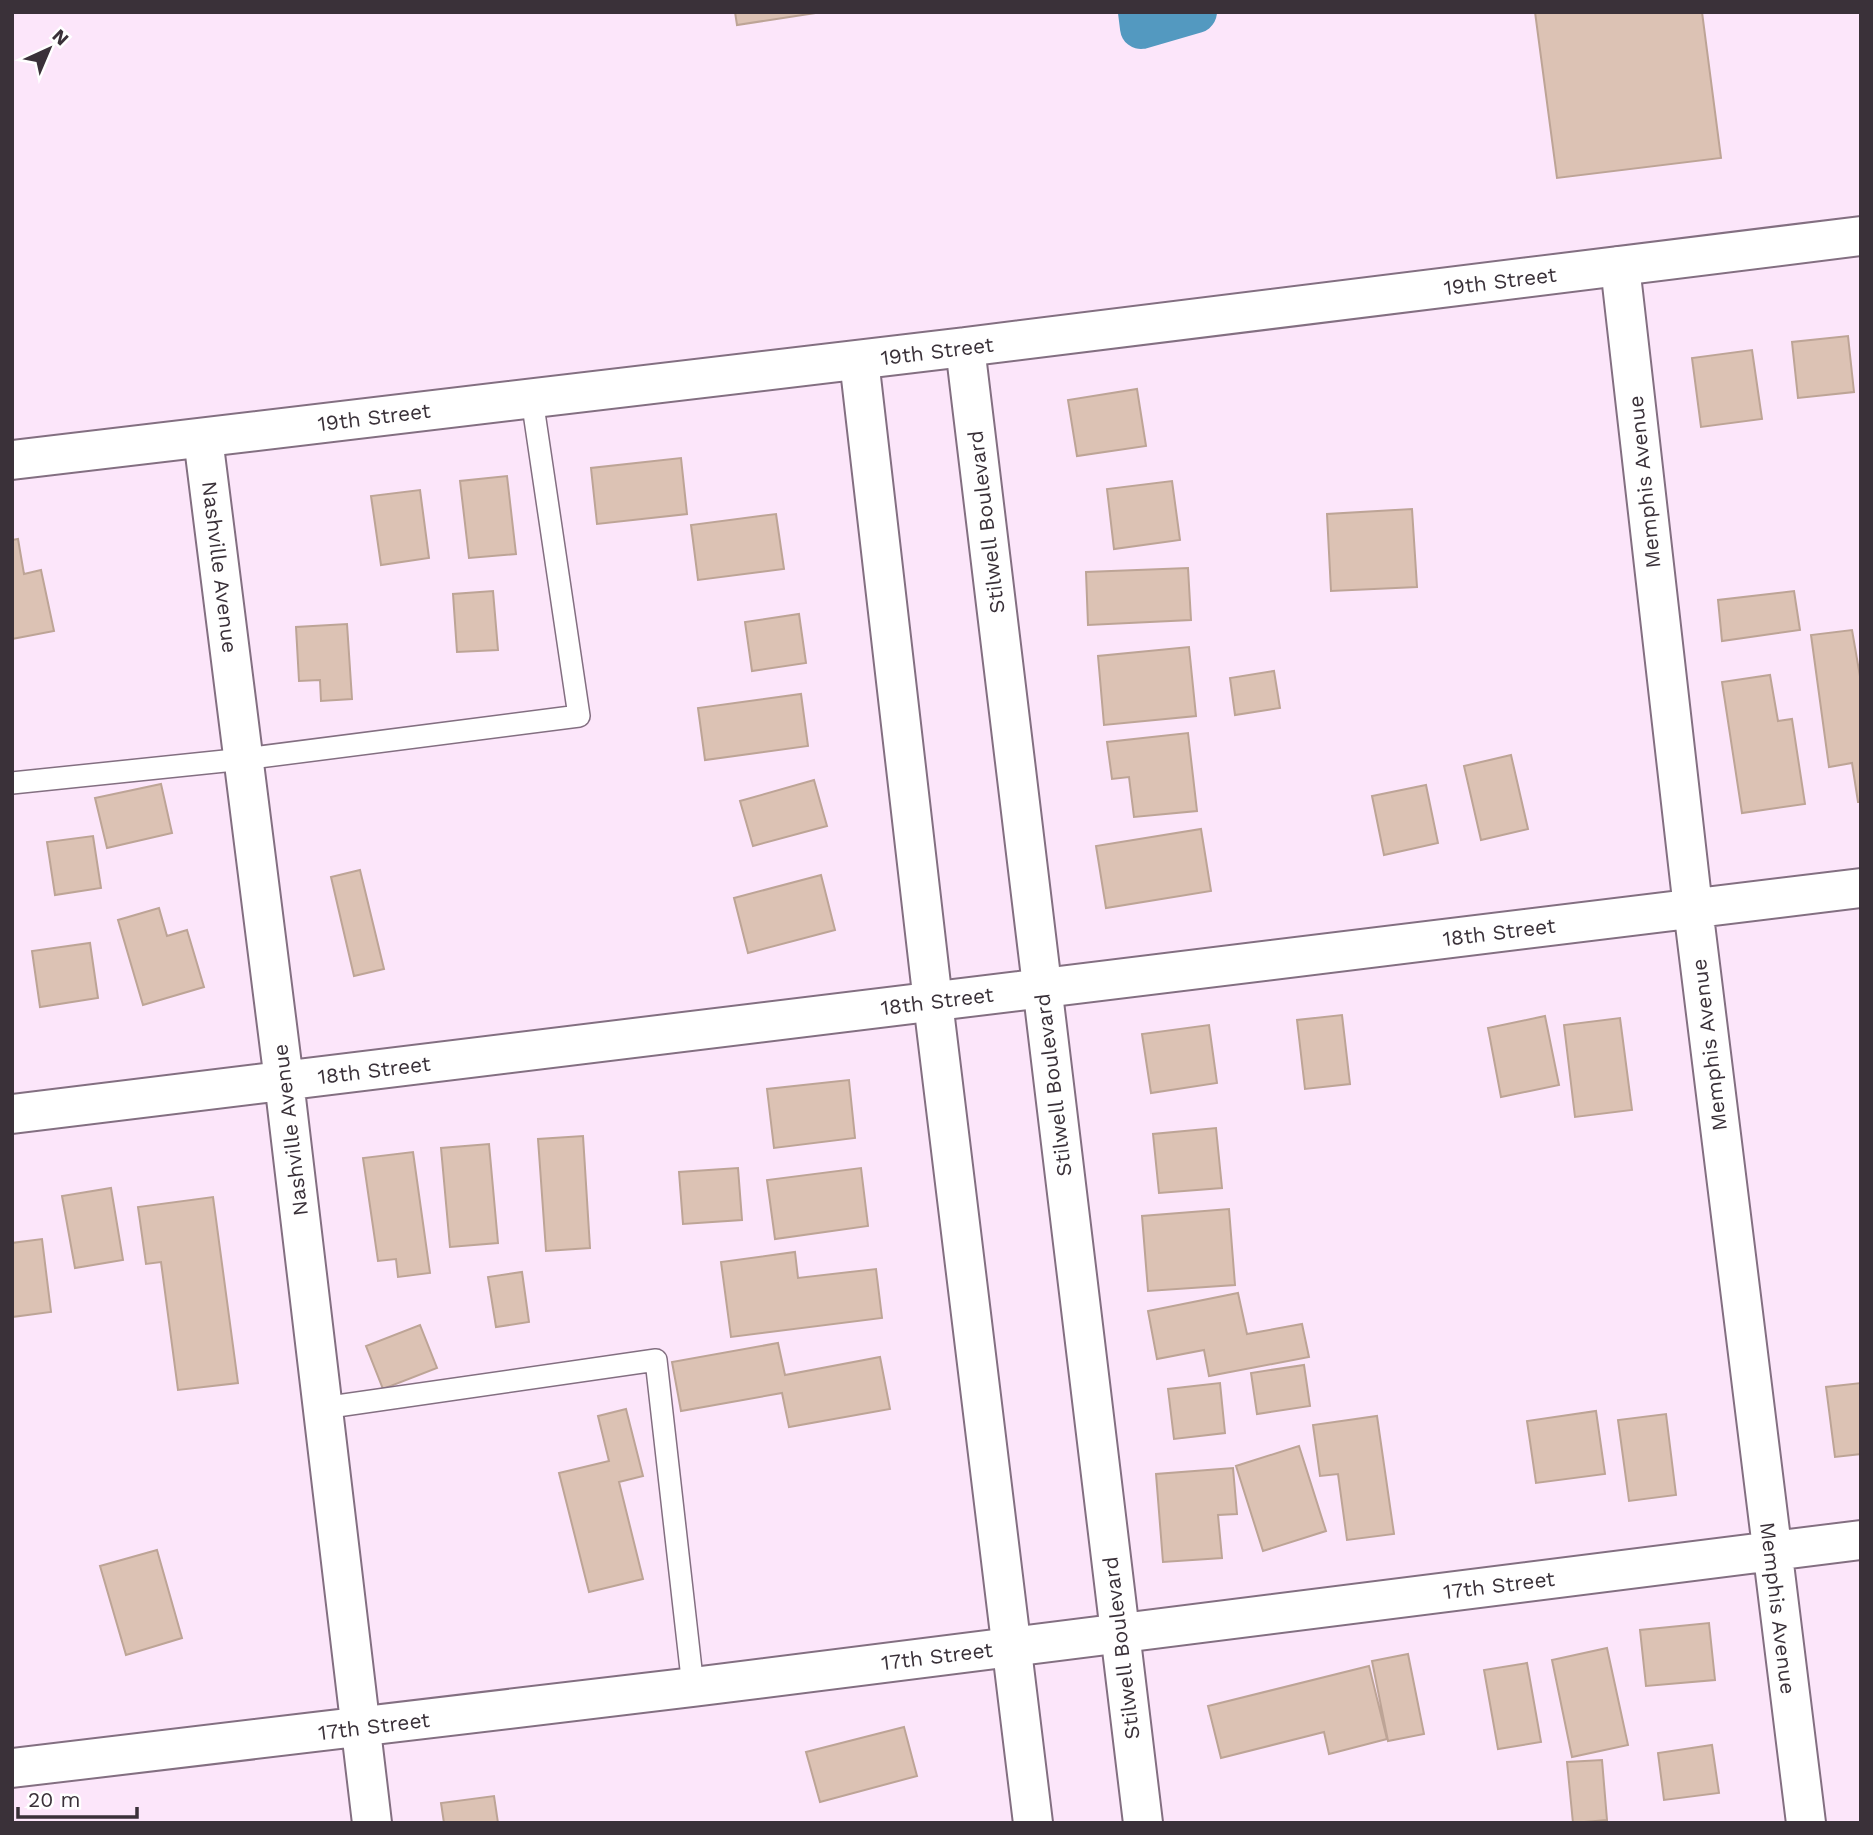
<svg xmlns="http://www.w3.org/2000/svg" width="1873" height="1835" viewBox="0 0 1873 1835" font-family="'Work Sans',sans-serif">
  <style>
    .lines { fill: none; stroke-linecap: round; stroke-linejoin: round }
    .canal { stroke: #5399c0; stroke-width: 42 }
    .building { fill: #dcc2b4; stroke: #bda496; stroke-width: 2 }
    .service-casing { stroke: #836f81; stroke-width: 24 }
    .minor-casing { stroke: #836f81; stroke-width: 42 }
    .tertiary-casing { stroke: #836f81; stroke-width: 42 }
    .service { stroke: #fff; stroke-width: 21 }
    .minor { stroke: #fff; stroke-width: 38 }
    .tertiary { stroke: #fff; stroke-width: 38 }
    .labels { text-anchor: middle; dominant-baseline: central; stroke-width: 6; stroke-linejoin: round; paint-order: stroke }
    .street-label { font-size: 21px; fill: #3a3139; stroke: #fff }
  </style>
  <rect width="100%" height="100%" fill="#fce6fa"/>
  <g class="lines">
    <!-- canal -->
    <path class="canal" d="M1139,12L1141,28L1196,12"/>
  </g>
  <!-- building -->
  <path class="building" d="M735,12H822L737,25Z
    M1535,12H1702L1721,158L1557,178Z
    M1848,336L1854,392L1798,398L1792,342Z
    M1752,350L1762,419L1701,427L1692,358Z
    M1137,389L1146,446L1077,456L1068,400Z
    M681,458L687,514L597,524L591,468Z
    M507,476L516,554L469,558L460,481Z
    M1172,481L1180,540L1114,549L1107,489Z
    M420,490L429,558L381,565L371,496Z
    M1412,509L1417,587L1331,591L1327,514Z
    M776,514L784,569L698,580L691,525Z
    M18,539L24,574L41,570L54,631L12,639V540Z
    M1188,568L1191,620L1088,625L1086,572Z
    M493,591L498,650L457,652L453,594Z
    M1794,591L1800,630L1722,641L1718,600Z
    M799,614L806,663L752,671L745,622Z
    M347,624L352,699L321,701L320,680L299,681L296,627Z
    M1852,630L1861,682V802H1858L1852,763L1829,767L1811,635Z
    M1189,647L1196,716L1104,725L1098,656Z
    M1274,671L1280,708L1235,715L1230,678Z
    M1770,675L1778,721L1792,719L1805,804L1742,813L1722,682Z
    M801,694L808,746L705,760L698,708Z
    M1188,733L1197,811L1134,817L1129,777L1112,779L1107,742Z
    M1511,755L1528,829L1481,840L1464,766Z
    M814,780L827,826L753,846L740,801Z
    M161,784L172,833L107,848L95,798Z
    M1426,785L1438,843L1384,855L1372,796Z
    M1201,829L1211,891L1106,908L1096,846Z
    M93,836L101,888L55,895L47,842Z
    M360,870L384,969L354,976L331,877Z
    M821,875L835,930L748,953L734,898Z
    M159,908L167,936L187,930L204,987L143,1005L118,920Z
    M90,943L98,998L40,1007L32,951Z
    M1342,1015L1350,1084L1305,1089L1297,1020Z
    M1545,1016L1559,1085L1501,1097L1488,1028Z
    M1620,1018L1632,1110L1575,1117L1564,1025Z
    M1209,1025L1217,1083L1151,1093L1142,1034Z
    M849,1080L855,1138L774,1148L767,1089Z
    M1216,1128L1222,1188L1159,1193L1153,1134Z
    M583,1136L590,1248L546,1251L538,1139Z
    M489,1144L498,1243L450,1247L441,1148Z
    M413,1152L430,1273L398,1277L396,1259L378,1261L363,1158Z
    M738,1168L742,1220L683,1224L679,1172Z
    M861,1168L868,1226L775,1239L767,1180Z
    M111,1188L123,1260L75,1268L62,1196Z
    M213,1197L238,1383L178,1390L161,1262L146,1264L138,1207Z
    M1229,1209L1235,1285L1148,1291L1142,1216Z
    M42,1239L51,1312L12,1317V1243Z
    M795,1252L798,1278L876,1269L882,1318L731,1337L721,1262Z
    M522,1272L529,1322L496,1327L488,1277Z
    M1238,1293L1247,1334L1302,1324L1309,1357L1209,1376L1204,1350L1157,1359L1148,1311Z
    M420,1325L437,1368L383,1389L366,1346Z
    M778,1343L785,1375L880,1357L890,1409L789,1427L782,1393L681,1411L672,1362Z
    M1304,1365L1310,1406L1257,1414L1251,1373Z
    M1220,1383L1225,1433L1174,1439L1168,1389Z
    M1861,1383V1454L1835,1457L1826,1387Z
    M626,1409L643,1476L619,1482L643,1579L589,1592L559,1473L609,1461L598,1416Z
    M1596,1411L1605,1474L1536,1483L1527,1421Z
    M1666,1414L1676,1495L1629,1501L1618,1420Z
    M1377,1416L1394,1534L1347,1540L1338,1474L1320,1476L1313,1425Z
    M1299,1446L1326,1531L1263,1551L1236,1466Z
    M1233,1468L1237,1514L1218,1515L1222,1558L1163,1562L1156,1474Z
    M157,1550L182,1638L126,1655L100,1566Z
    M1709,1623L1715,1680L1646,1686L1640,1630Z
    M1607,1648L1628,1745L1572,1757L1552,1660Z
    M1408,1654L1424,1734L1388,1741L1372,1661Z
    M1527,1663L1541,1742L1498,1749L1484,1670Z
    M1369,1666L1387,1739L1329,1754L1324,1732L1221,1758L1208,1706Z
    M904,1727L917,1776L820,1802L806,1752Z
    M1712,1745L1719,1793L1664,1800L1658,1753Z
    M1602,1760L1607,1820L1573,1823L1567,1762Z
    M494,1796L498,1823H444L441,1803Z"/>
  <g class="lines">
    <!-- service casing -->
    <g class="service-casing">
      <path id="service" d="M12,783L244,759L579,716L532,399
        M323,1408L656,1360L693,1687"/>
    </g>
    <!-- minor casing -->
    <g class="minor-casing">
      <path id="minor" d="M1620,266L1693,908L1806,1823
        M203,438L284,1081L372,1823
        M12,1114L1861,888
        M12,1768L693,1687L1861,1540"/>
    </g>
    <!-- tertiary casing -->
    <g class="tertiary-casing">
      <path id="tertiary" d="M965,347L1143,1823
        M859,360L933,1002L1033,1823
        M12,460L965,347L1861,236"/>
    </g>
    <!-- service -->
    <use href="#service" class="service"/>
    <!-- minor -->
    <use href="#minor" class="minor"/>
    <!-- tertiary -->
    <use href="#tertiary" class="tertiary"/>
  </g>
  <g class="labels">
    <!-- street labels -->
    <g class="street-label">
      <text transform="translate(1500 281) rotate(-7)">19th Street</text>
      <text transform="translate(937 351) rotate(-7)">19th Street</text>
      <text transform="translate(374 417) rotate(-7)">19th Street</text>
      <text transform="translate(1644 482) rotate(-96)">Memphis Avenue</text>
      <text transform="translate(986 522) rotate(-97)">Stilwell Boulevard</text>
      <text transform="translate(220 567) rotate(83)">Nashville Avenue</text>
      <text transform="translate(1499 932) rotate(-7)">18th Street</text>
      <text transform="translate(937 1001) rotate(-7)">18th Street</text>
      <text transform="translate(1709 1045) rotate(-97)">Memphis Avenue</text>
      <text transform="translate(374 1070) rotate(-7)">18th Street</text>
      <text transform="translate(1053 1085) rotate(-97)">Stilwell Boulevard</text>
      <text transform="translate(290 1130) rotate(-97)">Nashville Avenue</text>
      <text transform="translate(1499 1585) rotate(-7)">17th Street</text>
      <text transform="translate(1778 1608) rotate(83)">Memphis Avenue</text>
      <text transform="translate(1121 1648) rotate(-97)">Stilwell Boulevard</text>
      <text transform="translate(937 1656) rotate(-7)">17th Street</text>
      <text transform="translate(374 1726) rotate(-7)">17th Street</text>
    </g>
  </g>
  <!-- border -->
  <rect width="1873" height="1835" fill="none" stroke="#3a3139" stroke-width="28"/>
  <!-- north arrow -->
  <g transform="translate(49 49) rotate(44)" stroke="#ffffff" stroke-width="5" paint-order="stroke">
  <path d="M0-5L12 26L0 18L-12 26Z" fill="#3a3139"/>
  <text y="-10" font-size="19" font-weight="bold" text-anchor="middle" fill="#3a3139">N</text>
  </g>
  <!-- scale -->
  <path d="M18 1807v10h119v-10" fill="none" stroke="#3a3139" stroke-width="3.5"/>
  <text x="28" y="1807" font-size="21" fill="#3a3139" stroke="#ffffff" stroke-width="5" paint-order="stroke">20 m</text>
</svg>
